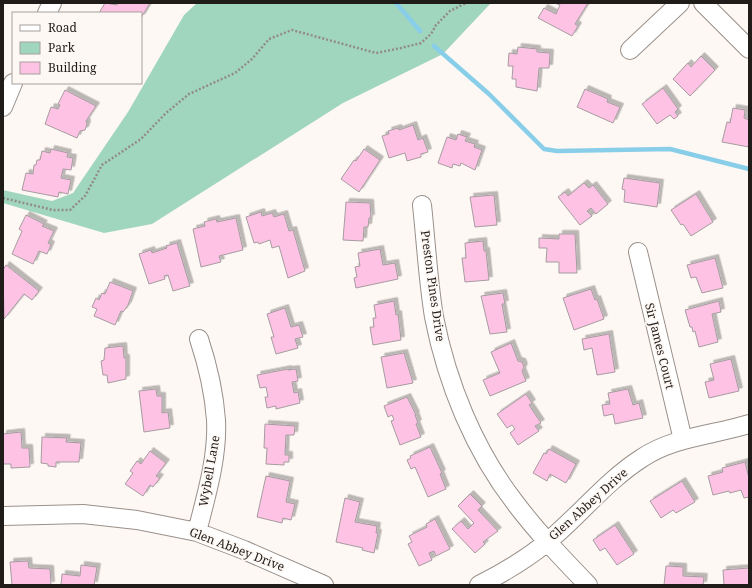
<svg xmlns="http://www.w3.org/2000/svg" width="752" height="588" viewBox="0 0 752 588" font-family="'Noto Serif',serif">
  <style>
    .green { fill: #a1d6be }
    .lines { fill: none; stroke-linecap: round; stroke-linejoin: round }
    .stream { stroke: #89cee9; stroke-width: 4.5 }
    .building { fill: #fec3e4; stroke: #a59ba0; filter: url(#shadow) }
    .minor-casing { stroke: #99908a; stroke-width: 20 }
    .path { stroke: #918c89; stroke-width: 2.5; stroke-dasharray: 2 2; stroke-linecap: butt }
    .minor { stroke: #fff; stroke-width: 18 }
    .labels { text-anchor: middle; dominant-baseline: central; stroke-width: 3.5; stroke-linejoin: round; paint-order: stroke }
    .street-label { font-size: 12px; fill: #201c1a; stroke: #fef8f4 }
  </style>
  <defs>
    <filter id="shadow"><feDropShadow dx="3.5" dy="-3.5" stdDeviation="0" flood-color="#0004"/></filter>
  </defs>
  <rect width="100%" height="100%" fill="#fef8f4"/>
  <!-- green -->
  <path class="green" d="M197,3H491L443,54L343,103L152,224L104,233L3,203V190L52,201L73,193L128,112L184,15Z"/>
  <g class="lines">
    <!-- stream -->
    <path class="stream" d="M396,3L420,31
      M434,46L489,94L544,149L557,151L670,149L749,169"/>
  </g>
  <!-- building -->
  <path class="building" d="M105,3L117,5L118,3H150L141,18V13H99Z
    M555,3H588L575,24L578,26L572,36L538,18L544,8L556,14L560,5Z
    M518,47L537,49V52L550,53L549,68H539L537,91L516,87V79H512L513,66H508L509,53L517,54Z
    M701,56L715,70L690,96L673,79L688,63L691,67Z
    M663,88L678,109L675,112L678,116L674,119L670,115L657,124L642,104Z
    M585,89L608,99L607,102L620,107L613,123L577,107Z
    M65,90L96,106L86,121L87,124L85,130L80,131L77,138L45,124L51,107L58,109L60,105L58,104Z
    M733,108L745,110L744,118L749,120V147L722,142L727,122L730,123Z
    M413,125L418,140L423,138L428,152L421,154V157L407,161L405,153L389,158L382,136L389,134L388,131L398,128L399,130Z
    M458,134L467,137L465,141L475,144L474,147L482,150L475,170L461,163L460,166L453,164L452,168L438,163L447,137L456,140Z
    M51,149L68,153L67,157L73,158L71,170L63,169L61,178L71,180L68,194L59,192L58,197L22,190L26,173L33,174L34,165H36L37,160H40L42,151L50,153Z
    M364,149L380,160L359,192L341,179L354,160L356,161Z
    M624,178L660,183L657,207L624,202L625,190L622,189Z
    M584,183L589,188L593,185L608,204L596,214L591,208L587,211L592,216L580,225L558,197L565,192L568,196Z
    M696,194L713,222L691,236L683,224L681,225L671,210Z
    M494,195L497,225L475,227L470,197Z
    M346,202L370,203L371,218H369L368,227H364L363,241L343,240Z
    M261,212L262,216L272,213L274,217L284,214L289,231L293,230L305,271L288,278L279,246L272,248L270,240L259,244L258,242L254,243L246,217Z
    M26,215L44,224L42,226L54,231L48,243L51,245L47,254L39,251L33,264L12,254L22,231L19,229Z
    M236,218L243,250L219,256L221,262L201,267L193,229L205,226L204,222L216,219L217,222Z
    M559,234H575L577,273H559V262H546L547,248H539V238L559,239Z
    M483,241L484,251H486L489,280L465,282L462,258H466L465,243Z
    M177,243L190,286L173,291L168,275L164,276L165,279L149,284L139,254L151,250L152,253L167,248L166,246Z
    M380,249L383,265L395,263L398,279L356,288L354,278L357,277L355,267L360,266L358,253Z
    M715,258L723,288L702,293L696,277L691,278L687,265Z
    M6,265L39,291L32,300L24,294L4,319L3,270Z
    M110,282L133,291L128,305L123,312L121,311L115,325L94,316L97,309L92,307L96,298L99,300L102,293L105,294Z
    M591,289L595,300L597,299L604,319L574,330L563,298Z
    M503,293L505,304H502L507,332L490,334L481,296Z
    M394,301L396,315L398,314L401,340L373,345L370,327H374L373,318H376L374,305Z
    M719,301L721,312L712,314L718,342L699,347L695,331L693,332L692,327H690L685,310Z
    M285,308L291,327L299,325L303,337L295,339L298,348L276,354L271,337H274L267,314Z
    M609,334L615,372L597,375L592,348L584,350L582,339Z
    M511,343L518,361L522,362L524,367L522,371L526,381L490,396L483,380L500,373L491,352Z
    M123,346L124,358H126V379L108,383L107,375H103L101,361L104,360L105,348Z
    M404,353L413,383L387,388L381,357Z
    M731,359L739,391L709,398L705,382L714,380L710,364Z
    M288,369V370L296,369L298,381L292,382L294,393L298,392L300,403L276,409V406L267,408L265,397H268L266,387L260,388L257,375Z
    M156,389L157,396H162V413L168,412L170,428L144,432L139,391Z
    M628,389L633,405L639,403L643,418L615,424L613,414L604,416L602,405L610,404L608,393Z
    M526,394L532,403L529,405L541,423L535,426L539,431L518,445L510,433L515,429L512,425L507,428L497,414Z
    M407,397L416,415H415L418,423L416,424L421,437L400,445L391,421L394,420L392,415L388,417L384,406Z
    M265,424L295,426L294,435H286L285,455H289V462H284V465L266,464L267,448H264Z
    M21,432L22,448H29L30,467L11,468V464H3V434Z
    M42,437L67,438L66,442L81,443L79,462H56V467L48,466V464L41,463Z
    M430,447L442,473L440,474L446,489L428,497L415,467L411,469L407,460L411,458L410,456Z
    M549,449L576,464L566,483L550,474L547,481L533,473L544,453L546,454Z
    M150,451L166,463L156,476L160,478L153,487L150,485L143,496L125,484L133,473L130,471L137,461L141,464Z
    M745,462L749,478V497L744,498L741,490L730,493L729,491L713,495L708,476L723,472L722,468Z
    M266,476L290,481L286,502L295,504L291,520L283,518L282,523L257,517Z
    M682,481L695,502L676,513L673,510L661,518L650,501Z
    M470,494L482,506L478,510L498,531L483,542L485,544L475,553L452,529L461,521L468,529L474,523L458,506Z
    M345,498L360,502L355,522L377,526L376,533H378L374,553L362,550L363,548L336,542Z
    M435,519L450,549L436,556L434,551L429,553L432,560L419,566L408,544L412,542L409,536L427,527L426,524Z
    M615,525L634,554L617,565L605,548L600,551L593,540Z
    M28,561L29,568L50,569L51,585H12L10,562Z
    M81,565L97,567L94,585H61L62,574L80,576Z
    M666,566L683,567V576L704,577L703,585H664Z
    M749,568V585H724L723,570Z"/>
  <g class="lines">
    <!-- minor casing -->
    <g class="minor-casing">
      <path id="minor" d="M703,3L749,49
        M47,13L52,3
        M630,50L680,3
        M3,107L13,83
        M422,205C426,242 428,280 434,317C447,383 474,450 516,504C538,533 563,559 588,585
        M638,252L683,440
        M3,516L83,514L137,520L197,532L244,550L324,585
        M197,532C206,496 218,457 216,420C214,392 208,366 199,339
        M479,585C503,573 525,560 546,543C579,516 606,481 642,458C673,437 714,435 749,424"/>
    </g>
    <!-- path -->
    <path class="path" d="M3,198L53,210H70L85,196L102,165L141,139L166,113L189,94L235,73L252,59L269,39L292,30L376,53L401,48L421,43L431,34L436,25L450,11L466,3"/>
    <!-- minor -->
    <use href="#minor" class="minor"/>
  </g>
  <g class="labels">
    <!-- street labels -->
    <g class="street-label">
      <text transform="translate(433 286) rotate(82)">Preston Pines Drive</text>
      <text transform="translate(660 346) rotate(76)">Sir James Court</text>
      <text transform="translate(209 471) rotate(-80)">Wybell Lane</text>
      <text transform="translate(588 504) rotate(-42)">Glen Abbey Drive</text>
      <text transform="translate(237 549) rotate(21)">Glen Abbey Drive</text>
    </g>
  </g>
  <!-- border -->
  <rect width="752" height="588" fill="none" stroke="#201c1a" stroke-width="8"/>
  <!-- legend -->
  <rect x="12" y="12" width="130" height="72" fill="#fef8f4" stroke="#a5a09d"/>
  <rect x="20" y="25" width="20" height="6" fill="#ffffff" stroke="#a5a09d"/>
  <text x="48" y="32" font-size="12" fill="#201c1a">Road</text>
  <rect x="20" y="42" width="20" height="12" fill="#a1d6be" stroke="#a5a09d"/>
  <text x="48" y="52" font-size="12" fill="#201c1a">Park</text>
  <rect x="20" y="62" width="20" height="12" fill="#fec3e4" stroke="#a5a09d"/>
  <text x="48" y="72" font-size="12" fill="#201c1a">Building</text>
</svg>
